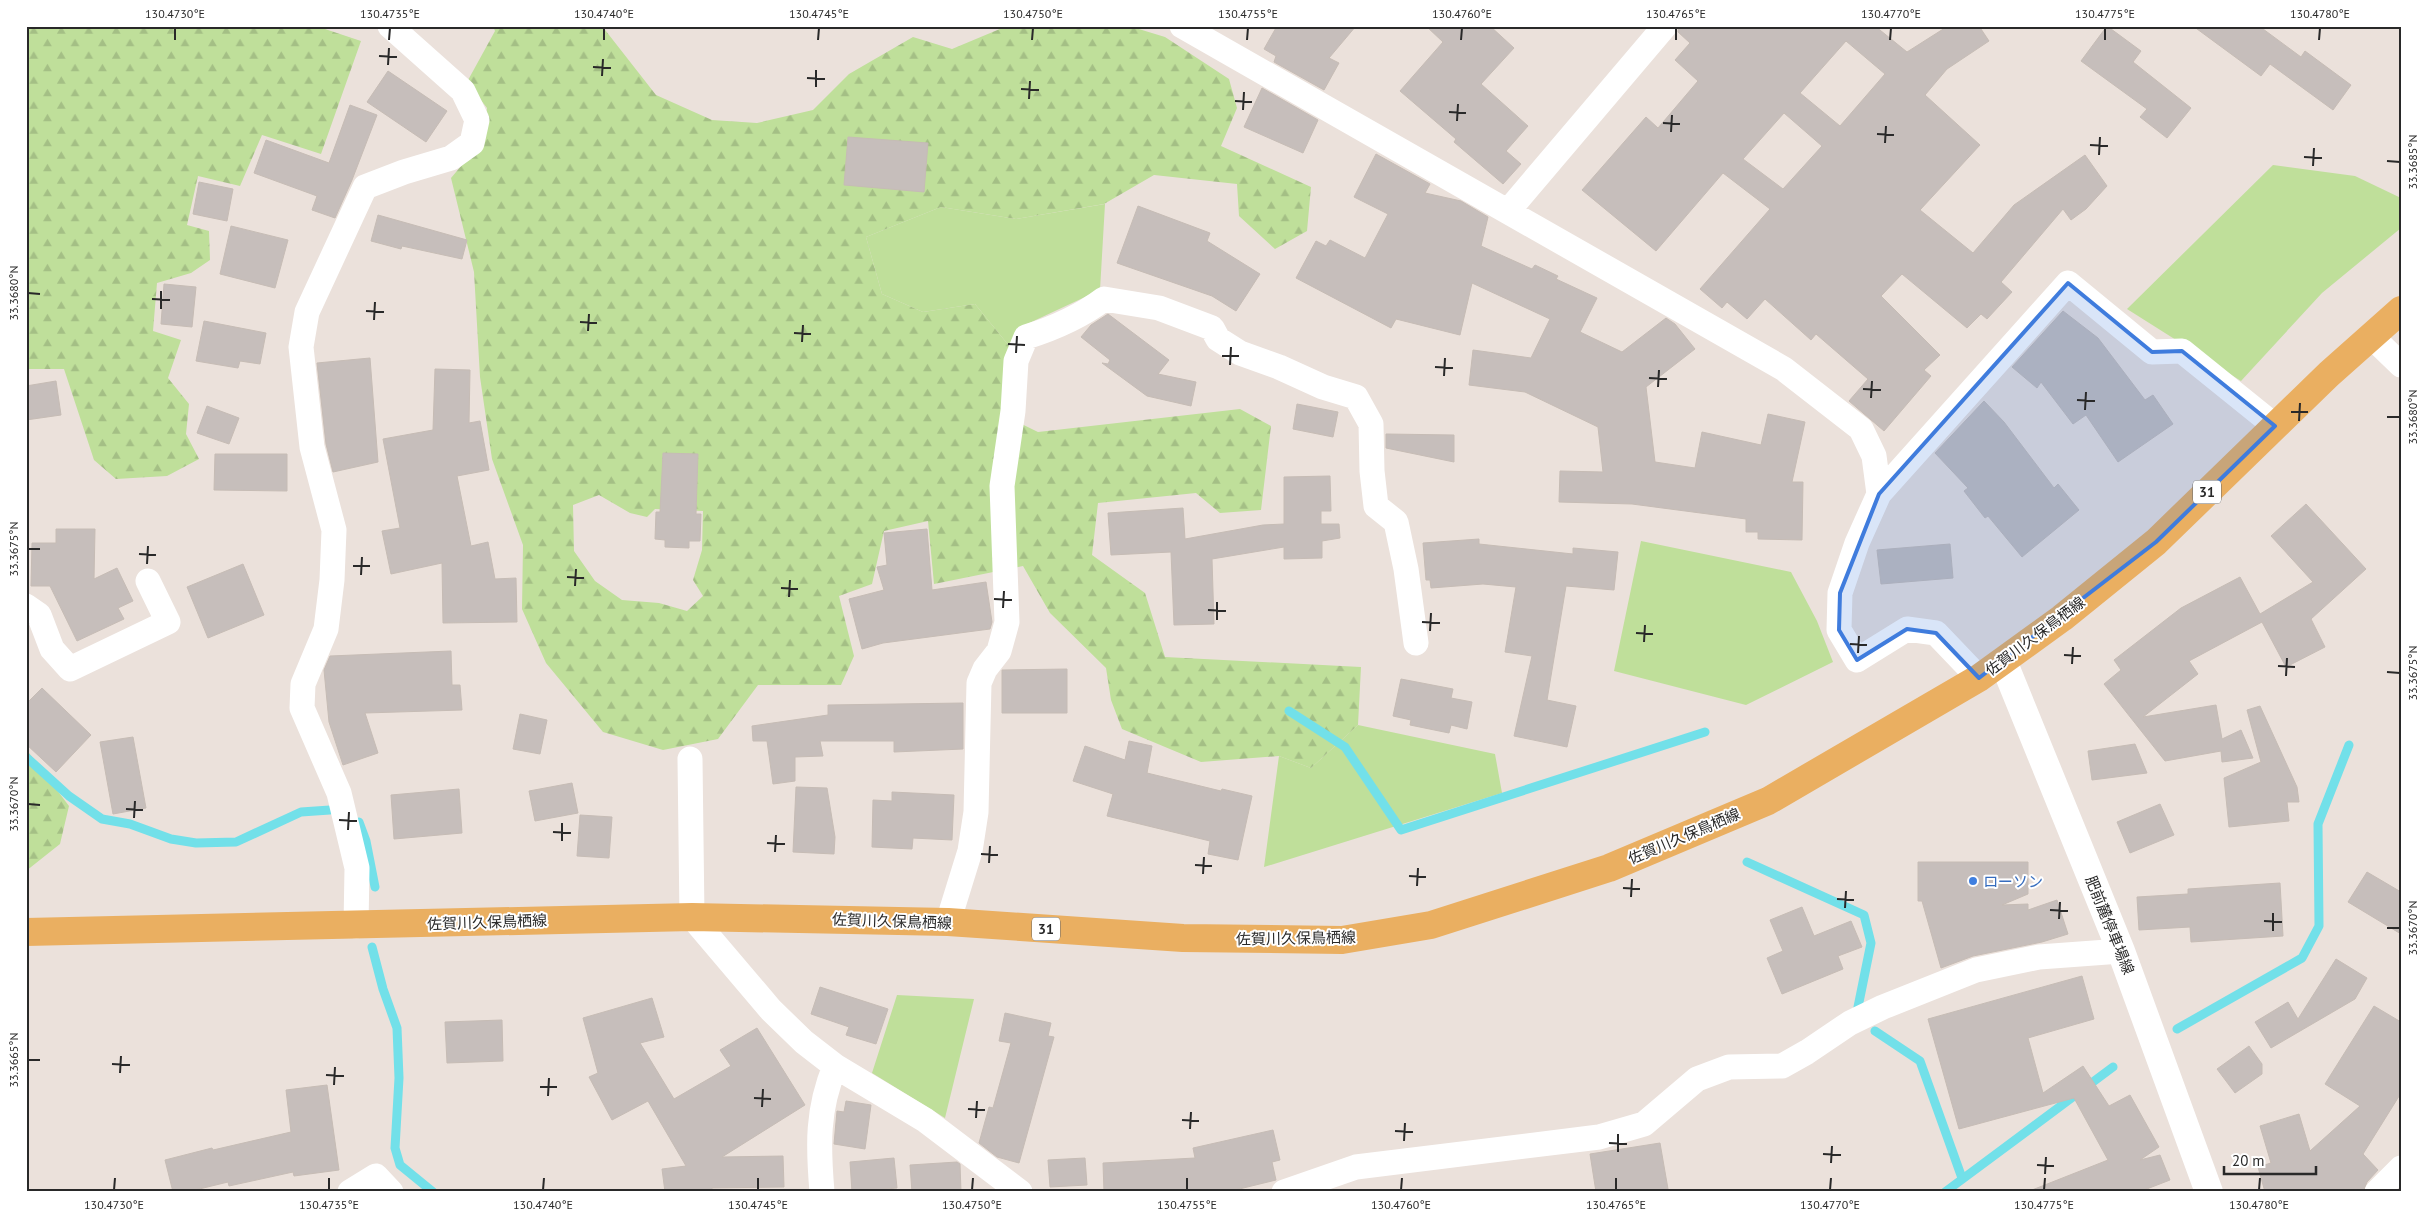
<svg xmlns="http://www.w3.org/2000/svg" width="2427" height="1218" viewBox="0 0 2427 1218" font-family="'PT Sans','Noto Sans JP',sans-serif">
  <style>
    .grass { fill: #bfdf9a }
    .forest { fill: url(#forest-firs); fill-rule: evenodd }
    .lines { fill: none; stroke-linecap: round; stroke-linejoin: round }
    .stream { stroke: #72e0e9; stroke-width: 9 }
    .building { fill: #c6bebb; stroke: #c6bcb5; fill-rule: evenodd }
    .minor { stroke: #fff; stroke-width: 25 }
    .secondary { stroke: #fff; stroke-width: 28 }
    .primary { stroke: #eaaf61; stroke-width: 28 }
    .marked { fill: #3f7cdd; fill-opacity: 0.2; stroke: #3f7cdd; stroke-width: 4; stroke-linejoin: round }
    .ticks { fill: none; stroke: #292929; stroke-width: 2 }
    .shop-dot { fill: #3f7fe0; stroke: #fff; stroke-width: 2 }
    .labels { text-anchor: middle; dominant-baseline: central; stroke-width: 4; stroke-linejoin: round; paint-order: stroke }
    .shield { fill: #fff; stroke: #696969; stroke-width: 1 }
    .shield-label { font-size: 14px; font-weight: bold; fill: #292929 }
    .street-label { font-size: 15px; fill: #292929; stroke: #fff }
    .shop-label { font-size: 15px; fill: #366cbe; stroke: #fff; text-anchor: start }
    .neatline { fill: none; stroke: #292929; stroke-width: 2 }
    .ticks-label { font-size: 12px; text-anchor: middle; fill: #292929 }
  </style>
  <defs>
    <pattern id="forest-firs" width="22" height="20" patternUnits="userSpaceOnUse" patternTransform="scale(1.25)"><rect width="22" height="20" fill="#bfdf9a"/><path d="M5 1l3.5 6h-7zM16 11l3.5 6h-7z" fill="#a4bf85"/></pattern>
  </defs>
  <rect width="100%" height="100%" fill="#ebe1db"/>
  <!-- grass -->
  <path class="grass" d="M2273,165L2355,176L2401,198V228L2322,293L2241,381L2127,309Z
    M1105,204L1100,290L1025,325L1010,347L975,304L923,312L882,294L866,237L941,207L1016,219Z
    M1641,541L1791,572L1817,621L1833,662L1746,705L1614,671Z
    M1358,725L1495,754L1502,793L1264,867L1279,756L1311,768Z
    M897,995L974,999L945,1118L872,1073Z"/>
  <!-- forest -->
  <path class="forest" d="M26,26H316L361,41L321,154L262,135L240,186L198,176L187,225L209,231L210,260L191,273L157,283L153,331L181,340L168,378L189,404L186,434L199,459L167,476L116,479L94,460L64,369H26Z
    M493,26H602L656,95L712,120L757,123L813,110L849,74L913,37L952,49L1007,26H1129L1165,37L1229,79L1237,108L1221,146L1311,187L1307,231L1275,249L1239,216L1237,184L1154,175L1104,204L1016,219L941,207L866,237L882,294L923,312L975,304L1010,347L1005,416L1038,432L1240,409L1271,426L1261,510L1220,513L1196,493L1098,503L1092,555L1145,593L1165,657L1361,667L1358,725L1311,768L1279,756L1201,762L1122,729L1111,700L1106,668L1050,613L1023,566L934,584L928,521L884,531L872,584L839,596L854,656L841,685H758L718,739L663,750L603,732L546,663L522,609L523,545L492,459L480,377L474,272L451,178L483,140L487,108L467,82L495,31ZM599,495L630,513L647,517L655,509L703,511L702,550L693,580L703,596L687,611L659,603L622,600L595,581L574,551L573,505Z
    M26,749L69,806L60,844L26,871Z"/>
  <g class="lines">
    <!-- stream -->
    <path class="stream" d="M1289,711L1345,747L1401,830L1705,732
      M26,757L69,796L102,819L130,824L171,839L196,843L236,842L301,812L330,810
      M359,822L366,841L375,887
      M1747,862L1864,915L1871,943L1858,1007
      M372,947L383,989L397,1028L399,1078L395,1148L400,1165L433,1192
      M2177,1029L2302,958L2319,926L2318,824L2349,745
      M1875,1031L1920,1061L1962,1178
      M1945,1192L2113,1067"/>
  </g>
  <!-- building -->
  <path class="building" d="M1277,26H1356L1329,58L1339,63L1324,90L1274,62L1276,56L1264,49Z
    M1426,26H1490L1514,48L1481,84L1528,126L1506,151L1521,164L1503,184L1454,142L1456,139L1400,91L1443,42Z
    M1679,26H1875L1907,52L1948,26H1979L1989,41L1947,69L1925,95L1980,145L1920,210L1973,253L2014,205L2085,155L2107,186L2086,209L2071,220L2063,209L2001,282L2012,292L1987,319L1981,314L1967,328L1902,274L1881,296L1940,355L1924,370L1931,376L1884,431L1849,401L1868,379L1816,334L1811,340L1765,299L1747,319L1727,302L1722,308L1700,289L1770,209L1723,173L1656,251L1582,190L1646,117L1658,128L1698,81L1675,60L1690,43L1678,32ZM1846,41L1885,74L1840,126L1800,93ZM1784,113L1822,146L1783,189L1743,159Z
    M2107,26L2141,51L2133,62L2191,108L2167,138L2140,117L2147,109L2081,61Z
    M2193,26H2259L2301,57L2305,51L2351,85L2333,110L2270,64L2261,76Z
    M388,71L447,111L426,142L367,102Z
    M1262,88L1318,120L1303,153L1244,127Z
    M350,105L377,115L352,180L335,218L312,210L317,196L254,173L266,140L329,163Z
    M848,137L928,143L924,192L844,185Z
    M1376,154L1430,184L1425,193L1461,201L1488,217L1481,246L1532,269L1535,265L1558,276L1556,279L1597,298L1580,332L1622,352L1666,318L1675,324L1695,349L1646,387L1655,462L1695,468L1702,432L1761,445L1768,414L1805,422L1792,482H1803L1802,540L1758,539V532H1746V519L1632,504L1559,502L1560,471L1603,472L1598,427L1525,392L1469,385L1473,350L1531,358L1550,319L1472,283L1460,335L1396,319L1391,328L1296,278L1316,241L1326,246L1330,240L1365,258L1388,214L1354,197Z
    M199,182L233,189L227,221L193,214Z
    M1138,206L1210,233L1207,241L1260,274L1236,311L1212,296L1117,263Z
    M378,215L467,240L462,259L402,246L401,249L371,241Z
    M231,226L288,240L275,288L220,274Z
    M164,284L196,287L192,327L161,324Z
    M2063,311L2098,338L2145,400L2153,395L2173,424L2118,462L2086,415L2073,424L2041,382L2037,388L2012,367Z
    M1108,314L1169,360L1158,374L1196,382L1191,406L1147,396L1102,363L1108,364L1110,360L1081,337L1091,325Z
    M204,321L266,333L260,364L240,361L238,368L196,361Z
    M370,358L378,462L333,472L326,444L317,363Z
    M435,369L470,370L469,423L480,421L489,470L457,476L471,546L488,542L495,579L516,578L517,622L443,623L442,563L391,574L382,531L400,528L383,439L433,430Z
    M56,381L61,415L26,420V386Z
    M1984,401L2004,422L2054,488L2058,484L2079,510L2022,557L1988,516L1985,518L1964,491L1968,488L1935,453Z
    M1297,404L1338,412L1333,437L1293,429Z
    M207,406L239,418L229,444L197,433Z
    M1386,434L1454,435V462L1386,448Z
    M663,453L698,454L696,514H701L700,541H689V548L665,547V540L655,539L656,512H660Z
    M215,454H287V491L214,490Z
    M1330,476L1331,511H1321V524H1339L1340,538L1322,541V558L1284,559V547L1212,559L1214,624L1174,625L1171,552L1111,555L1108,513L1183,508L1185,539L1263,525L1284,524V477Z
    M2306,504L2366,569L2311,619L2325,647L2286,667L2262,622L2189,661L2198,674L2143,717L2216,705L2222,739L2241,730L2253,758L2222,762L2221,751L2165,761L2104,684L2121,670L2114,660L2181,608L2240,577L2260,614L2313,582L2271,536Z
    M56,529H95L94,579L117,568L133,601L118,608L124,619L77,641L50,586H31L32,543H56Z
    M927,529L932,590L986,582L992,622L990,629L883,643L862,649L849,599L884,590L877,567L887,565L884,533Z
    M1479,539V544L1573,554V548L1618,552L1614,590L1566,586L1547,700L1576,706L1567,747L1514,736L1532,656L1505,652L1516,587L1483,584L1431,588L1430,580H1426L1423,543Z
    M1950,544L1953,578L1881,584L1877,550Z
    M243,564L264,615L208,638L187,587Z
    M451,651L452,685H460L462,710L365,713L378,753L343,765L329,722L324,670L330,656Z
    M1067,669V713H1002V670Z
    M1401,679L1453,689L1451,698L1472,702L1467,729L1451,725L1449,733L1410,725L1411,720L1393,716Z
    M42,688L91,735L56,772L26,744V704Z
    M963,703V749L894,752V741H820L823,756L795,757V781L773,784L767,741H753L752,726L828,715V705Z
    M2260,706L2297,787L2299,802H2287L2289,821L2229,827L2224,778L2261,762L2247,710Z
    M520,714L547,720L540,754L513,749Z
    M133,737L146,808L113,814L100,742Z
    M1129,741L1152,746L1147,773L1221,791L1222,789L1252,796L1238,860L1208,854L1210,841L1107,816L1113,794L1073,781L1085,746L1125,760Z
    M2135,744L2147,773L2092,780L2088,751Z
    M572,783L578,813L535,821L529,791Z
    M796,787L827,788L835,837L834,854L793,852Z
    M459,789L462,833L394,839L391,795Z
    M892,792L954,795L952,840L913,838L912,849L872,847L873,800L892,801Z
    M2160,804L2174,835L2130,853L2117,822Z
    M580,815L612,817L609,858L577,856Z
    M1918,862H2028V894L2002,905L2028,904V910L2057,900L2068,934L2042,942L1973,956L1941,968L1922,901H1918Z
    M2367,872L2401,892V934L2348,902Z
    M2280,883L2283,936L2191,942L2190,927L2139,930L2137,897L2188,894V889Z
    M1802,907L1814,936L1851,921L1862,947L1838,956L1843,969L1782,994L1767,958L1783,951L1770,920Z
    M2336,959L2367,978L2355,999L2271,1048L2255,1022L2288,1002L2298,1019Z
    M2082,976L2094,1019L2028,1038L2043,1093L2083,1066L2109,1106L2130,1095L2159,1147L2140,1160L2160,1155L2170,1180L2139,1192H2032V1190L2108,1160L2074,1098L1959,1129L1928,1019Z
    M820,987L888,1009L876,1044L846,1035L849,1027L811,1014Z
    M652,998L664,1037L640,1043L674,1099L731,1066L720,1050L757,1028L805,1105L722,1157L783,1156L784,1187L712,1188V1192H665L662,1169L686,1166L648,1101L612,1120L589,1077L598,1073L583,1018Z
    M2374,1006L2401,1022V1093L2363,1154L2378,1170L2367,1182L2363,1192H2265L2258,1167L2271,1163L2260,1126L2299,1114L2310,1151L2360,1106L2325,1084Z
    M1005,1013L1051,1023L1048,1036L1054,1037L1019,1163L997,1157L979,1143L989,1107L993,1108L1011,1043L999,1041Z
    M502,1020L503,1061L447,1063L445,1022Z
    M2249,1046L2262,1064V1074L2235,1093L2217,1069Z
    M327,1085L339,1170L294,1176L293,1172L229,1186L228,1182L187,1192H173L165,1160L212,1148L213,1150L291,1132L286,1090Z
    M846,1101L871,1105L865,1149L834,1144L837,1111L844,1112Z
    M1273,1130L1280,1160L1272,1162L1276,1180L1227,1192H1104L1103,1163L1195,1158L1193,1148Z
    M1660,1143L1668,1189L1649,1192H1596L1590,1154Z
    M894,1158L897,1188L852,1192L850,1162Z
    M1085,1158L1087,1185L1050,1187L1048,1160Z
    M957,1162L960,1164L961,1192H912L910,1165Z"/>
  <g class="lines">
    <!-- minor -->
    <path class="minor" d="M1182,26L1784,369L1861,429L1874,456L1879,494L1857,543L1840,593L1839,630L1857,660L1907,629L1936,633L1979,678
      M1508,211L1665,26
      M2371,336L2401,365
      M1879,494L2068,283L2152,352L2182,351L2275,426
      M26,606L39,615L52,649L70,669L168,622L148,581
      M690,759L692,917L771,1010L804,1042L835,1066L925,1120L1020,1192
      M948,922L970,851L976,812L979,683L985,669L999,651L1007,622L1002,486L1013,411L1016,361L1026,337C1055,328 1080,317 1104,299L1159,308L1212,328L1218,339L1240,353L1279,367L1323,387L1356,397L1371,424L1372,471L1376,506L1396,522L1406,569L1416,643
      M356,926L357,868L339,793L302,708L303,684L326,629L332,580L334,530L312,447L301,347L307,312L365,187L404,172L451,158L472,143L477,120L463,91L390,26
      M350,1192L376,1176L391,1192
      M822,1192C818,1145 817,1110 835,1066
      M1284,1192L1356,1167L1599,1137L1644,1124L1697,1079L1729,1067L1782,1066L1807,1052L1850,1023L1883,1007L1976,970L2039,957L2121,951
      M2377,1192L2401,1168"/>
    <!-- secondary -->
    <path class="secondary" d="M2003,661L2121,951L2209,1192"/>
    <!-- primary -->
    <path class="primary" d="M26,932L692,917L948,922L1183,938L1342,940L1431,925L1609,868L1768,801L1979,678L2062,618L2156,542L2329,374L2401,310"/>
  </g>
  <!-- marked area -->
  <path class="marked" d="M2068,283L2152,352L2182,351L2275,426L2156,542L1979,678L1936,633L1907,629L1857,660L1839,630L1840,593L1879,494Z"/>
  <!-- ticks -->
  <path class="ticks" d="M175,40V28M389,40L390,28M604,40V28M818,40L819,28M1032,40L1033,28M1247,40L1248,28M1461,40L1462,28M1676,40V28M1890,40L1891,28M2105,40V28M2319,40L2320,28M379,56L397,57M388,65L389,48M593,67L611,68M602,76L603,59M807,78L825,79M816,87V70M1021,89L1039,90M1029,99L1030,81M1235,101L1252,102M1243,110L1244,92M1449,112L1466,113M1457,121L1458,104M1663,123L1680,124M1671,132L1672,115M1877,134L1894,135M1885,143L1886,126M2090,145L2108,146M2099,155L2100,137M2304,157L2322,158M2387,161L2400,162M2313,166L2314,148M28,293L40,294M152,299L170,300M161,309V291M366,311L384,312M374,320L375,302M580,322L597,323M588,331L589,314M794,333L811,334M802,342L803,325M1008,344L1025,345M1016,353L1017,336M1222,356H1239M1230,365L1231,347M1435,367L1453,368M1444,376L1445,358M1649,378L1667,379M1658,387L1659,370M1863,389L1881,390M1871,398L1872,381M2077,400L2095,401M2085,410L2086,392M2291,412H2308M2387,417H2400M2299,421L2300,403M28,549H40M139,554L156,555M147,564L148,546M353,566H370M361,575L362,557M567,577L584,578M575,586L576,569M781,588L798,589M789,597L790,580M994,599L1012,600M1003,608L1004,591M1208,610L1226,611M1217,620V602M1422,622L1440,623M1430,631L1431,613M1636,633L1653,634M1644,642L1645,625M1850,644L1867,645M1858,653L1859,636M2064,655L2081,656M2072,664L2073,647M2278,666L2295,667M2387,672L2400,673M2286,676L2287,658M28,804L40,805M126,809L143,810M134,818L135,801M339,820L357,821M348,830L349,812M553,832L571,833M562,841V823M767,843L785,844M775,852L776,835M981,854L998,855M989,863L990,846M1195,865L1212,866M1203,874L1204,857M1409,876L1426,877M1417,886L1418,868M1623,888L1640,889M1631,897L1632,879M1837,899L1854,900M1845,908L1846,891M2050,910L2068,911M2059,919L2060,902M2264,921L2282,922M2387,928H2400M2273,931V913M28,1060H40M112,1064L130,1065M120,1073L121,1056M326,1075L344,1076M334,1085L335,1067M540,1087H557M548,1096L549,1078M754,1098L771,1099M762,1107L763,1089M968,1109L985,1110M976,1118L977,1101M1182,1120L1199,1121M1190,1129L1191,1112M1395,1131L1413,1132M1404,1141L1405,1123M1609,1143L1627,1144M1618,1152V1134M1823,1154L1841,1155M1831,1163L1832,1146M2037,1165L2054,1166M2045,1174L2046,1157M114,1190L115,1178M329,1190V1178M543,1190L544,1178M758,1190V1178M972,1190L973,1178M1187,1190V1178M1401,1190L1402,1178M1616,1190V1178M1830,1190L1831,1178M2044,1190L2045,1178M2259,1190L2260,1178"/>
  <!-- markers -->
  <circle class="shop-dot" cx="1973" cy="881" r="5"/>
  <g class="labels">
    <!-- shield labels -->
    <g class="shield">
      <rect x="2193" y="480.5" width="28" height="23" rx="4"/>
      <rect x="1032" y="917.5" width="28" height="23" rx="4"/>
    </g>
    <g class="shield-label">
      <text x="2207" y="492">31</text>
      <text x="1046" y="929">31</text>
    </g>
    <!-- street labels -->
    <g class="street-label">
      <text transform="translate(2035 636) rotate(-37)">佐賀川久保鳥栖線</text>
      <text transform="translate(1684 836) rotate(-23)">佐賀川久保鳥栖線</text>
      <text transform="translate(892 921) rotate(2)">佐賀川久保鳥栖線</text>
      <text transform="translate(487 922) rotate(-2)">佐賀川久保鳥栖線</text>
      <text transform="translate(2110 925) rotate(68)">肥前麓停車場線</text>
      <text transform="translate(1296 938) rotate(-1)">佐賀川久保鳥栖線</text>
    </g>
    <!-- shop labels -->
    <g class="shop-label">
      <text x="1983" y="881">ローソン</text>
    </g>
  </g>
  <!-- border -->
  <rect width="2427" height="1218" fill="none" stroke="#ffffff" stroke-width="55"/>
  <!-- scale -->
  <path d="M2224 1166v8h92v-8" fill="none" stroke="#292929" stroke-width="2.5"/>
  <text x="2232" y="1166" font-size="15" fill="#292929" stroke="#ffffff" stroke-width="4" paint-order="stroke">20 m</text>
  <rect x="28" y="28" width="2372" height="1162" class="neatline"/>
  <g class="ticks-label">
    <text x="175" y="18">130.4730°E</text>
    <text x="390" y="18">130.4735°E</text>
    <text x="604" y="18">130.4740°E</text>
    <text x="819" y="18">130.4745°E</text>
    <text x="1033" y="18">130.4750°E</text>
    <text x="1248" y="18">130.4755°E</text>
    <text x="1462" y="18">130.4760°E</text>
    <text x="1676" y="18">130.4765°E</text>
    <text x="1891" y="18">130.4770°E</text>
    <text x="2105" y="18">130.4775°E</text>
    <text x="2320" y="18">130.4780°E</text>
    <text transform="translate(2413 162) rotate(-90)" y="4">33.3685°N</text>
    <text transform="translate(14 293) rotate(-90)" y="4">33.3680°N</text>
    <text transform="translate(2413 417) rotate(-90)" y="4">33.3680°N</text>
    <text transform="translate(14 549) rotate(-90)" y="4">33.3675°N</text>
    <text transform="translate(2413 673) rotate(-90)" y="4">33.3675°N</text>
    <text transform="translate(14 804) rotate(-90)" y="4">33.3670°N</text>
    <text transform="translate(2413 928) rotate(-90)" y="4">33.3670°N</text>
    <text transform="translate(14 1060) rotate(-90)" y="4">33.3665°N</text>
    <text x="114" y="1209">130.4730°E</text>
    <text x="329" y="1209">130.4735°E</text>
    <text x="543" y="1209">130.4740°E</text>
    <text x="758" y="1209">130.4745°E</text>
    <text x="972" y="1209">130.4750°E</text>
    <text x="1187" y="1209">130.4755°E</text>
    <text x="1401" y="1209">130.4760°E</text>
    <text x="1616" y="1209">130.4765°E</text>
    <text x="1830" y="1209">130.4770°E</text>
    <text x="2044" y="1209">130.4775°E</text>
    <text x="2259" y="1209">130.4780°E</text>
  </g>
</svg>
